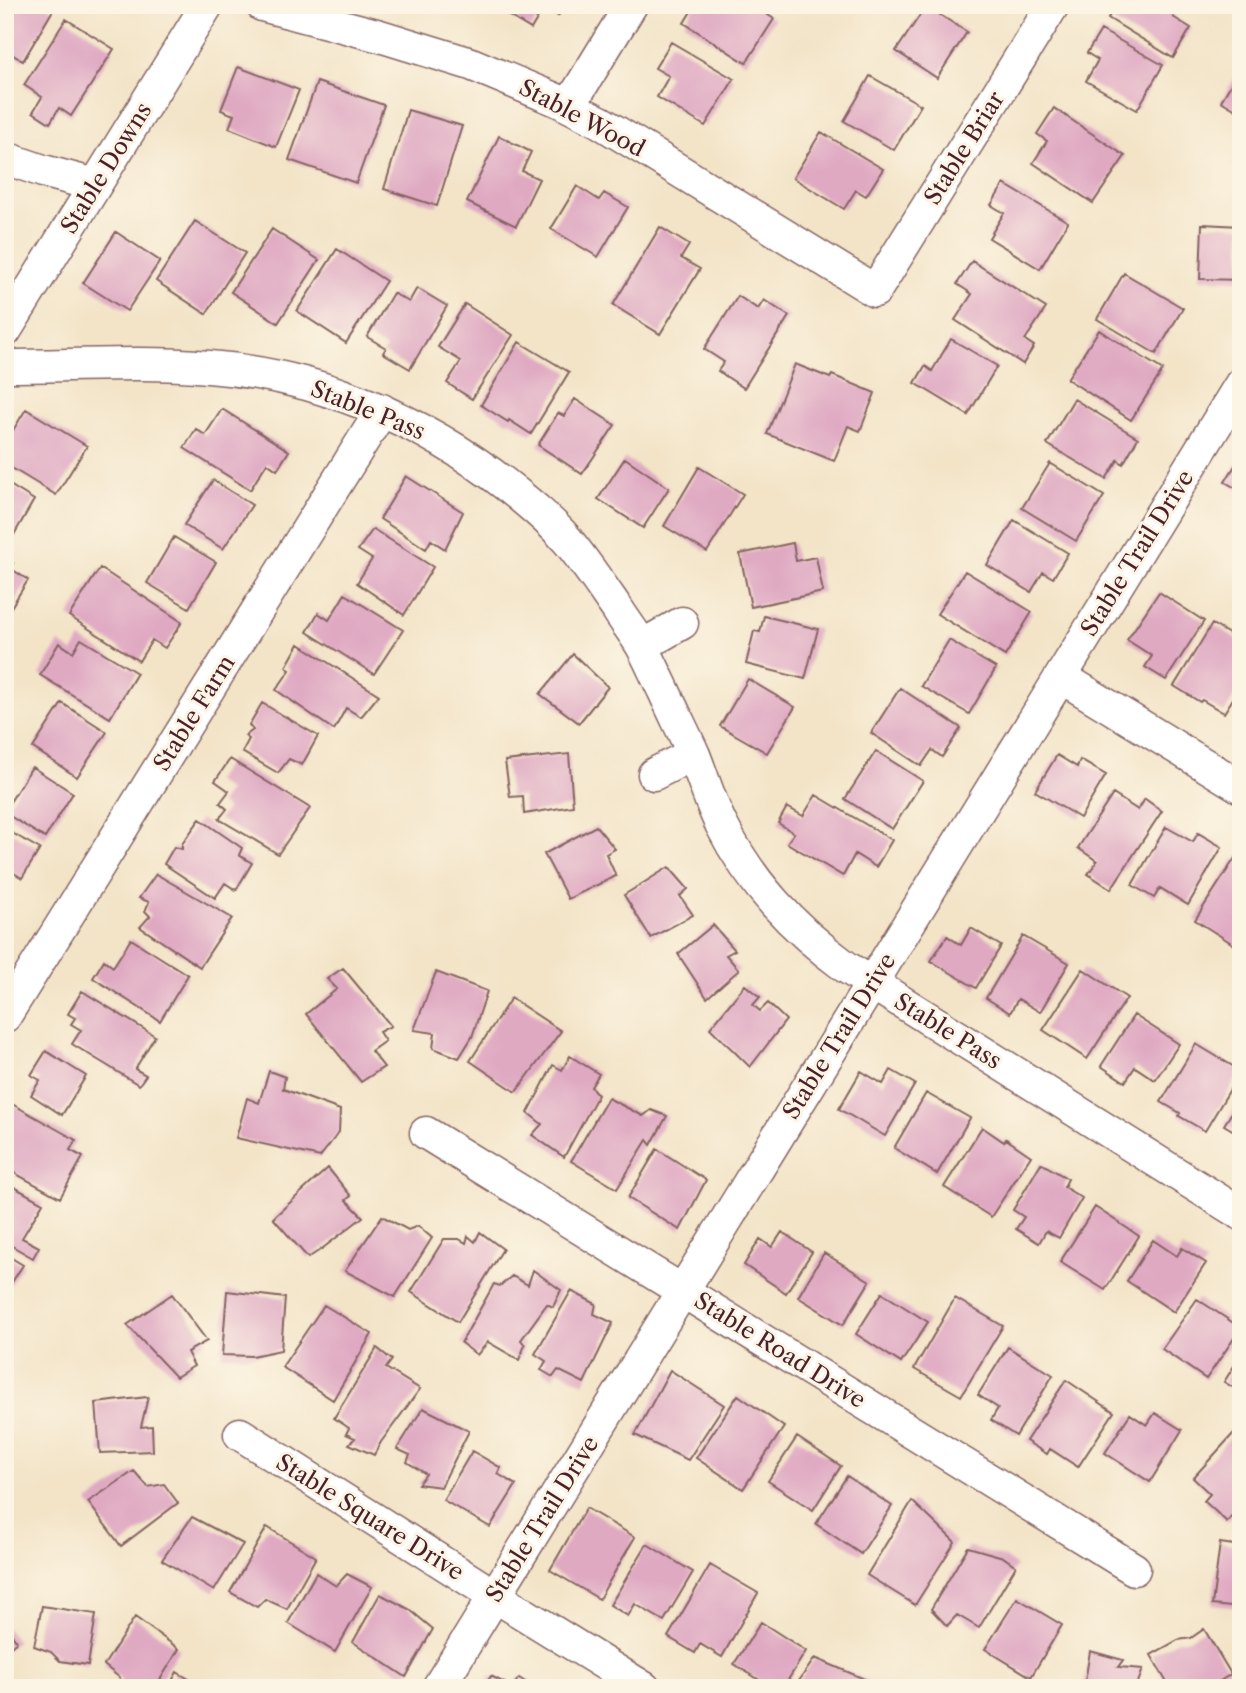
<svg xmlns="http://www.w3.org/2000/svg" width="1246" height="1693" viewBox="0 0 1246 1693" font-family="'Libre Caslon Text',serif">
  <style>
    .building { fill: #dfa9c2 }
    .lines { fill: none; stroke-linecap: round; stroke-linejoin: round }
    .minor-casing { stroke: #856462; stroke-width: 35 }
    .minor { stroke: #fff; stroke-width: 32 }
    .labels { text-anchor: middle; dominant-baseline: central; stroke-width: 6; stroke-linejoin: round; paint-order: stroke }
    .street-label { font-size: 23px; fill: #4a1f2b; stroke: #fcf5e5 }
  </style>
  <rect width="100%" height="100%" fill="#fcf5e5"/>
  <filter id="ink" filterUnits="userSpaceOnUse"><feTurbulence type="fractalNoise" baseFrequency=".0143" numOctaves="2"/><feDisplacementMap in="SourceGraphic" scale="14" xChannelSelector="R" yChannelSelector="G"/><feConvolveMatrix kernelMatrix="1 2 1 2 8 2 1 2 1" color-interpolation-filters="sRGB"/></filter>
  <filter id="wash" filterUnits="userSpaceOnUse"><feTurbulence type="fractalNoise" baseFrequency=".00686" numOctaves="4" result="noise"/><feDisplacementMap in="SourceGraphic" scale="28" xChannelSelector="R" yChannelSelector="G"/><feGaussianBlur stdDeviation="1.57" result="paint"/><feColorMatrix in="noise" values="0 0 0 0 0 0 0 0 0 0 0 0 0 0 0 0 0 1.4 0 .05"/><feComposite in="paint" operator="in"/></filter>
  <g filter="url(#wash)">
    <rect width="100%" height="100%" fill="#f3e4c8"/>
    <g id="blocks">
      <!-- building -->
      <path class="building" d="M5,5H45L53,10L23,61L5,50Z
        M491,5H565L558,16L544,7L531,29Z
        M695,5H753L774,19L746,63L684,23Z
        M1116,5H1180L1173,17L1191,28L1173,58L1108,18Z
        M926,6L967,32L937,78L896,51Z
        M66,19L114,49L71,116L59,108L50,123L33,112L42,97L24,85Z
        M1101,30L1163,65L1137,110L1086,81L1098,60L1087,53Z
        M671,42L734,79L705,126L657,97L669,76L655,68Z
        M238,67L299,90L276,147L229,128L234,115L221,110Z
        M1241,68V113L1221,101Z
        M870,76L921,105L894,150L844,121Z
        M317,82L384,105L356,183L289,160Z
        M1054,108L1125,156L1093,203L1033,163L1047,141L1037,134Z
        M408,110L462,126L437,206L384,189Z
        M821,132L883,169L866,196L856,190L844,209L793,178Z
        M499,136L531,152L522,171L539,179L516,226L467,202Z
        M1004,184L1068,222L1040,269L989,238L1004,213L991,205Z
        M577,186L599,200L604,193L628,207L598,257L551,229Z
        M195,221L245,253L206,314L156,281Z
        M1202,224L1241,226V280L1200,279Z
        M660,227L689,245L681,258L700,269L660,334L613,305Z
        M272,229L319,260L278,323L231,292Z
        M116,232L160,261L127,311L83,283Z
        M337,249L386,281L346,343L297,311Z
        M972,261L1046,308L1025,340L1034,346L1023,364L955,320L972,294L957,284Z
        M1124,273L1183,308L1156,354L1097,319Z
        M417,288L447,306L410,369L383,353L386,348L367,337L393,293L409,302Z
        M738,296L758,309L764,300L789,316L744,388L718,371L724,362L704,349Z
        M465,304L513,335L472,399L447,383L461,361L438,347Z
        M1099,330L1163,370L1131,420L1067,379Z
        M951,339L997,366L968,415L915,383L925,366L932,371Z
        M519,342L569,372L531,434L509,420L508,422L481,405Z
        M795,364L830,378L832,375L875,393L860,431L848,426L834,461L767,434Z
        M575,399L615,425L582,474L538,445L558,413L564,416Z
        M1074,399L1138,438L1123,464L1118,460L1106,479L1047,444Z
        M26,409L87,446L56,495L5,464V433L7,429L12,432Z
        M222,409L289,451L277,470L267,463L250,490L184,448L196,429L205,435Z
        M1241,456V491L1225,482Z
        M625,458L669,488L643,528L598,499Z
        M1050,463L1104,496L1076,541L1022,508Z
        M699,467L743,494L707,552L664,526Z
        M406,476L463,512L445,549L431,540L426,549L380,519Z
        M213,480L252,505L223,549L184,525Z
        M5,482L34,500L8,545L5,544Z
        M1014,520L1068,553L1053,578L1043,572L1031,592L987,565Z
        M373,529L433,567L404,615L357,583L372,559L358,550Z
        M174,537L216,562L189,608L147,583Z
        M793,543L796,561L816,557L823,592L751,607L740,554Z
        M5,558L13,563L10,568L28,580L5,617Z
        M100,568L182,622L165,648L152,640L139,661L69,616Z
        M965,571L1032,612L1005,656L937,614Z
        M1159,592L1204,621L1166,680L1145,667L1152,656L1127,640Z
        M345,594L403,630L374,674L307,632L318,613L329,620Z
        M764,616L818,629L805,679L746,664L754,631L760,632Z
        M1212,624L1241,641V686L1224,713L1202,700L1200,702L1174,686Z
        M81,639L137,673L110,718L40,675L59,643L73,652Z
        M949,640L996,668L969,714L921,686Z
        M299,644L379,695L361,717L346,708L334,730L276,690L290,670L286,667Z
        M573,654L608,687L579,723L540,694Z
        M748,679L795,707L767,753L720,726Z
        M900,688L961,728L942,757L932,750L921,766L871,733Z
        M62,703L107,732L77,777L33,748Z
        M262,703L318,736L302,765L289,759L278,773L242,752L249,739L245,736L253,730L249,725Z
        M876,751L923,781L892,829L845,799Z
        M569,754L573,806L524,814L523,796L510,797L505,761Z
        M1057,755L1077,767L1080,760L1106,775L1080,818L1035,791Z
        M230,759L310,808L278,854L219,819L227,809L220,803L229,791L215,781Z
        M32,767L73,793L45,838L5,813V810Z
        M1113,794L1138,810L1145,799L1162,811L1111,889L1088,874L1097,861L1078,848Z
        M816,795L892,840L876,867L855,854L843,876L787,843L794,833L778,823L787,807L803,816Z
        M200,819L242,848L239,855L252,863L236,890L225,883L215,898L164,864L174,847L182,849V844Z
        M596,826L615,849L606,854L616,876L568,899L544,854Z
        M1166,827L1193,842L1198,833L1222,847L1188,905L1160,888L1154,898L1132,885Z
        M5,829L40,849L22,878L9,870L5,876Z
        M1235,858L1241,861V949L1195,920Z
        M669,867L688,889L680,896L693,915L651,938L624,895Z
        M156,874L232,918L200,967L140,927L150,916L145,911L149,902L139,898Z
        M713,925L735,950L726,955L739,970L707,998L678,954Z
        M971,928L1001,946L976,988L931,961L947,936L961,945Z
        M1023,936L1069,963L1040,1012L1018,999L1010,1013L986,998Z
        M131,939L188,975L160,1021L93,978L104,960L113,967Z
        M343,968L391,1026L379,1032L385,1041L371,1051L384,1067L361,1082L306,1014L337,989L327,979Z
        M1083,969L1127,998L1087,1059L1043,1030Z
        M436,972L487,991L472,1037L459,1058L433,1048L435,1033L414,1030Z
        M745,985L760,997L753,1005L760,1011L768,1003L786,1020L750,1067L710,1028Z
        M82,991L155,1036L135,1069L146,1075L139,1085L72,1044L81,1030L71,1024L75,1018L68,1014Z
        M511,998L561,1031L516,1092L470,1061Z
        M1134,1015L1179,1044L1155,1080L1135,1067L1125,1082L1101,1066Z
        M1196,1044L1241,1071L1205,1131L1179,1116L1180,1113L1161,1102Z
        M46,1051L86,1076L62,1115L31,1095L40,1080L31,1075Z
        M570,1056L599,1074L591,1087L598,1095L564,1157L532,1135L542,1124L528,1113L553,1065L562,1070Z
        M891,1070L915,1084L885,1136L839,1109L861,1071L883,1084Z
        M269,1071L285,1077L283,1089L340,1110L339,1132L320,1157L236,1138L247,1098L259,1103Z
        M926,1093L970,1118L937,1174L894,1148Z
        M608,1098L643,1116L651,1110L667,1116L651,1145L647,1140L617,1189L571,1161Z
        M1241,1098V1135L1224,1125Z
        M12,1104L76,1140L70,1150L83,1157L60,1198L5,1168V1141L7,1137L5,1136V1116Z
        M982,1127L1004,1142L1006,1139L1031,1156L991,1217L944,1187Z
        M657,1149L706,1180L680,1230L628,1198Z
        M1041,1163L1068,1179L1064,1187L1082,1198L1059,1238L1046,1231L1039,1243L1016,1229L1024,1217L1013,1210Z
        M328,1168L351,1196L346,1200L363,1217L323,1248L308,1258L273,1218Z
        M5,1182L43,1203L22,1238L39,1247L33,1258L5,1242Z
        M1095,1207L1139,1236L1105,1290L1060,1262Z
        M382,1216L408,1230L418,1226L432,1238L395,1297L345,1271Z
        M480,1232L503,1249L458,1322L411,1292L444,1239H459L466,1243L468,1236L475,1242Z
        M782,1232L812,1252L786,1293L744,1265L760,1239L772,1247Z
        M1153,1240L1177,1256L1182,1248L1206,1263L1174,1312L1127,1281Z
        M824,1253L870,1281L843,1325L798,1297Z
        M5,1254L23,1265L5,1293Z
        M533,1270L561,1290L553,1307L547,1304L521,1340L525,1345L519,1360L488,1342L477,1355L461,1343L494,1284L500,1286L512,1276L528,1285Z
        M227,1291L285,1298L281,1350L252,1356L222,1355Z
        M571,1291L596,1304L594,1314L613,1323L584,1383L558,1370L553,1377L541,1370L546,1361L535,1354Z
        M882,1293L928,1322L901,1363L856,1334Z
        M172,1294L207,1341L187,1352L194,1366L176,1377L127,1325Z
        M955,1298L1003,1326L961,1396L914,1369Z
        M1197,1299L1241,1328L1206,1379L1162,1349Z
        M324,1305L372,1334L333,1400L282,1367Z
        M1008,1347L1053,1375L1016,1436L991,1420L998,1408L978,1395Z
        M377,1348L392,1360L386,1368L420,1389L381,1442L374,1455L349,1444L355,1438L346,1434L349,1428L334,1418Z
        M1241,1355V1392L1224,1382Z
        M670,1370L724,1405L688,1460L635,1435Z
        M1066,1380L1114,1412L1078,1467L1050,1449L1047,1454L1026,1441Z
        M738,1395L784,1427L743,1489L696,1458Z
        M148,1397L141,1427L152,1426L153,1451L100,1453L96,1403Z
        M423,1408L469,1431L441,1487L418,1484L426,1474L407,1462L410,1455L397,1449Z
        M1155,1413L1182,1430L1150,1482L1105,1453L1130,1414L1147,1425Z
        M1234,1433L1241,1439V1506L1227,1522L1204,1501L1210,1494L1193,1478Z
        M797,1437L841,1466L813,1510L768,1481Z
        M472,1451L501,1468L498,1474L516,1485L490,1527L443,1500Z
        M134,1471L148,1487L164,1484L178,1503L121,1546L88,1502Z
        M847,1476L892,1506L861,1554L816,1524Z
        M912,1501L955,1542L915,1605L867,1575Z
        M586,1508L635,1537L599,1599L550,1570Z
        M192,1517L243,1544L214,1591L162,1560Z
        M267,1527L316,1557L287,1609L265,1599L257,1607L230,1592Z
        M1220,1543L1241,1546V1608L1212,1605Z
        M647,1544L693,1572L664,1621L635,1604L628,1616L610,1605Z
        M968,1547L1003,1557L1016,1566L979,1628L957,1615L947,1626L931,1609Z
        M710,1565L758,1593L722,1657L700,1644L695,1653L668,1637Z
        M316,1573L336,1586L347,1574L372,1587L335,1652L288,1623Z
        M380,1594L409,1609L433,1629L406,1677L353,1642Z
        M1017,1598L1062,1625L1031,1677L985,1649Z
        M42,1606L96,1614L88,1665L60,1661L51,1652L34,1646Z
        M135,1617L179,1649L155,1688H122L120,1678L104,1665Z
        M761,1622L806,1651L783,1688H772L734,1664Z
        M5,1627L17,1641L5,1651Z
        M1204,1629L1231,1674L1209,1688H1170L1151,1655L1178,1640L1191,1638Z
        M1090,1651L1123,1660L1118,1667L1143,1669L1136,1688H1084Z
        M815,1658L869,1681L865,1688H794Z
        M177,1672L204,1688H168Z
        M491,1676L512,1687L519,1678L535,1688H483Z"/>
    </g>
  </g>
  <g filter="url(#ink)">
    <use href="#blocks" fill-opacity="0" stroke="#856462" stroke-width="2"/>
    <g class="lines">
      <!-- minor casing -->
      <g class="minor-casing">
        <path id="minor" d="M262,5L380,36L471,64L559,101L600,122L875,291L1053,5
          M569,106L631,5
          M5,158L43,171L95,185
          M5,331L207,5
          M5,366C73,366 142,361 209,367C318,375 424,420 510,488C530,504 551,521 568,541C586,563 602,587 618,610C626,623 636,635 643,648C650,661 656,675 663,689C673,711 684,733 694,755C703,778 710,802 721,824C751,884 793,928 846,967L1241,1214
          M642,646L682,623
          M1061,677L1241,787
          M654,774L693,754
          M5,1016L382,410
          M426,1133L1134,1569
          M240,1434L495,1596L644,1688
          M438,1688L1241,384"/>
      </g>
      <!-- minor -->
      <use href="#minor" class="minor"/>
    </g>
  </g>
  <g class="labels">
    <!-- street labels -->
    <g class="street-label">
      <text transform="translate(582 118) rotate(28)">Stable Wood</text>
      <text transform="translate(964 148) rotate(-58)">Stable Briar</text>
      <text transform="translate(106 168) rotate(-58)">Stable Downs</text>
      <text transform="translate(368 410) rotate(22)">Stable Pass</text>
      <text transform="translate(1137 553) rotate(-58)">Stable Trail Drive</text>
      <text transform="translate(194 713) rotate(-58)">Stable Farm</text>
      <text transform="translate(948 1031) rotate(32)">Stable Pass</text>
      <text transform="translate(839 1036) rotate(-58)">Stable Trail Drive</text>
      <text transform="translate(780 1350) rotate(32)">Stable Road Drive</text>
      <text transform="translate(370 1517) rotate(32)">Stable Square Drive</text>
      <text transform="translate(542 1519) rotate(-58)">Stable Trail Drive</text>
    </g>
  </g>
  <!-- margin -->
  <rect width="1246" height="1693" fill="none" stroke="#fcf5e5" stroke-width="28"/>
</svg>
